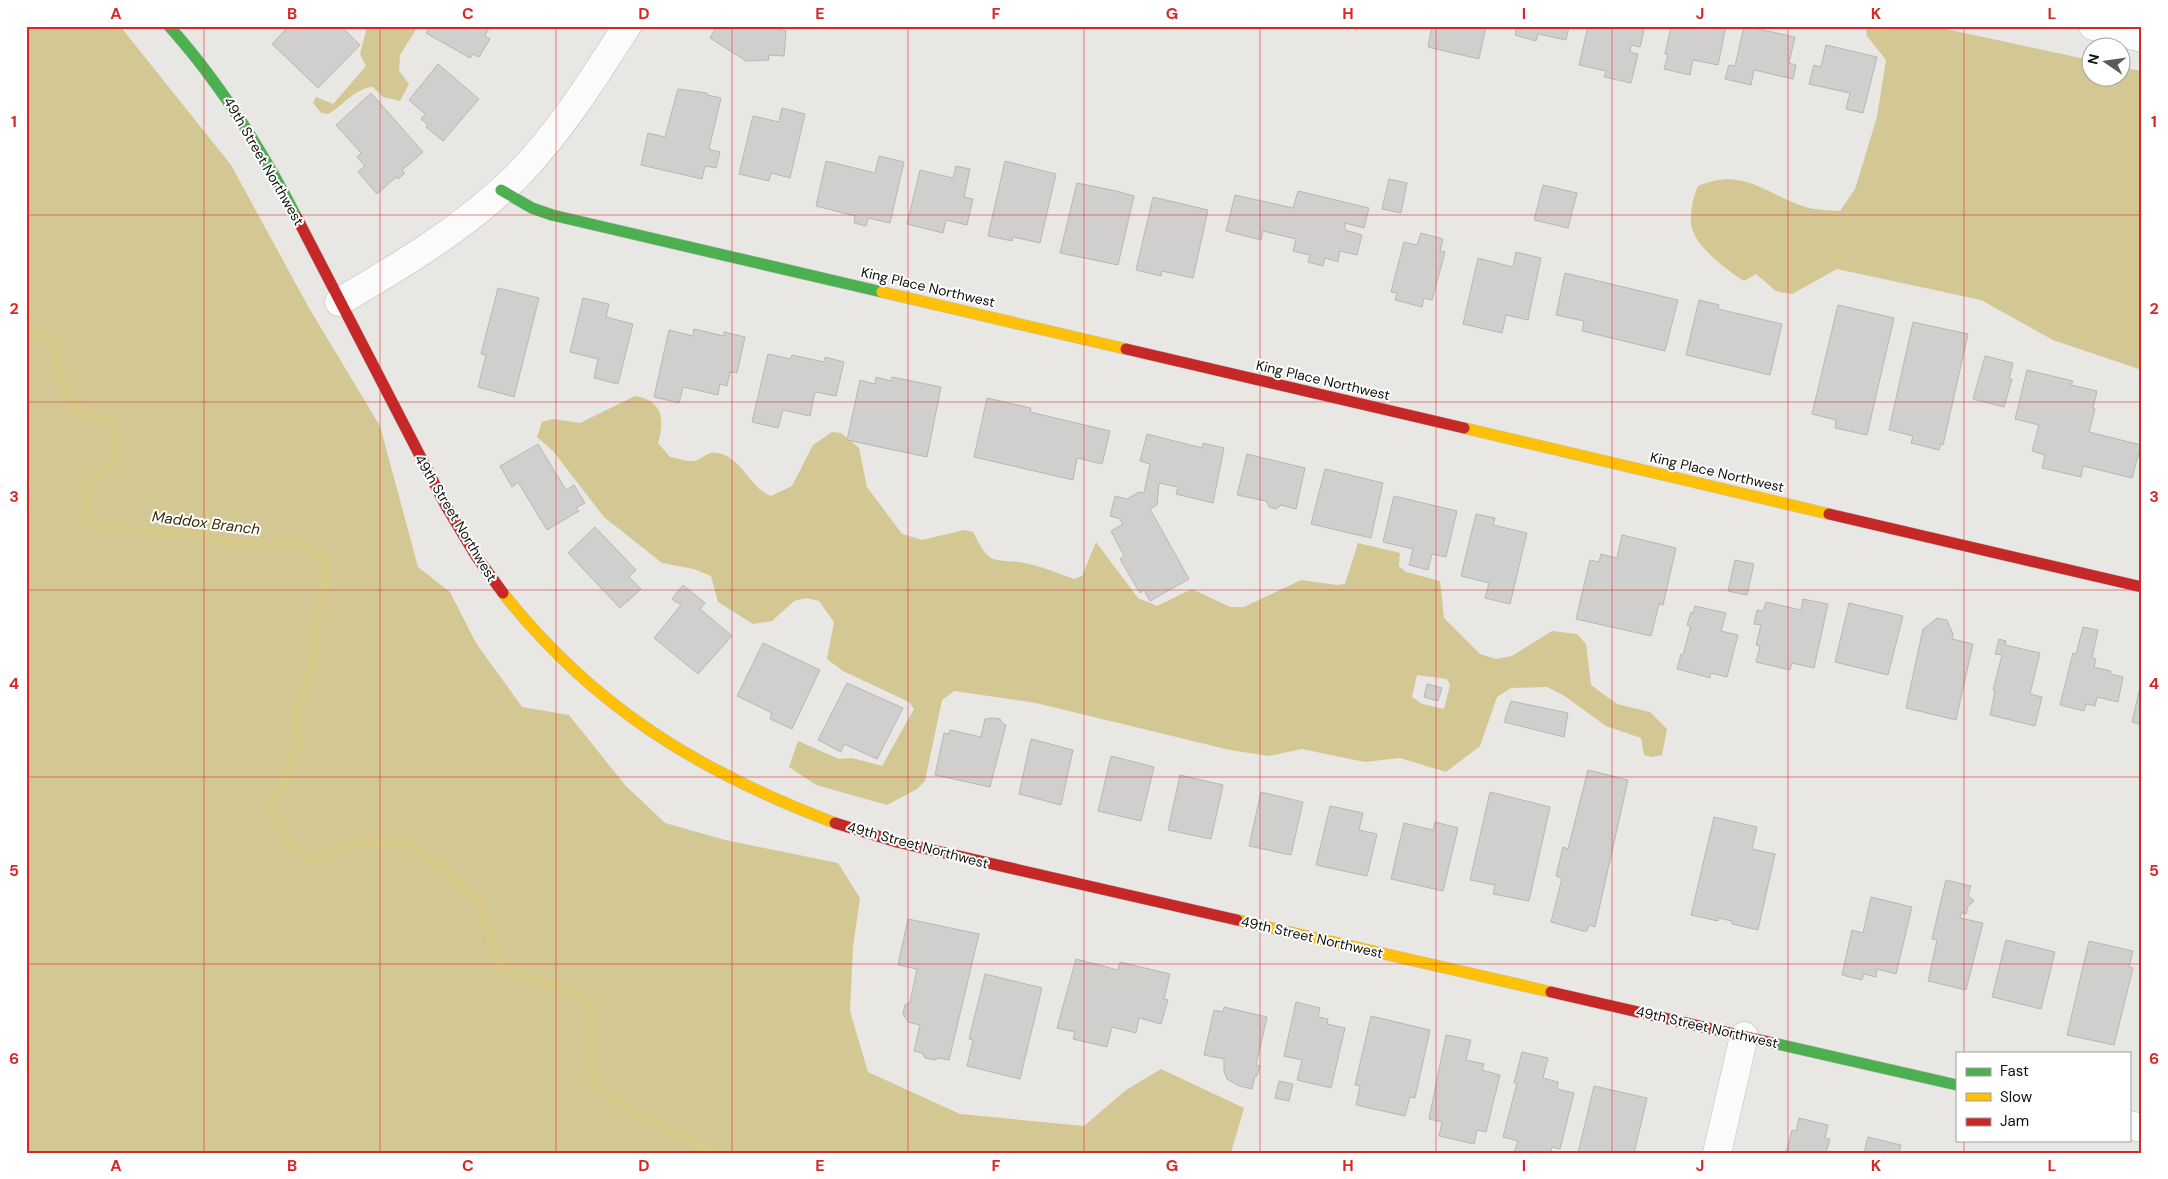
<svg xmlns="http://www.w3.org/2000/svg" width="2168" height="1179" viewBox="0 0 2168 1179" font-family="'DM Sans',sans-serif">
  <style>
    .forest { fill: #d3c794; fill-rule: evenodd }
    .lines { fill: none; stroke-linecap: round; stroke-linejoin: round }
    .stream { stroke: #d7c989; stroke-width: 10 }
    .building { fill: #d0cfcd; stroke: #b8b7b4 }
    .street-casing { stroke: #bdbcb9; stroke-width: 29 }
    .fast-casing { stroke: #bdbcb9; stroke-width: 12 }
    .slow-casing { stroke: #bdbcb9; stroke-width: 12 }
    .jam-casing { stroke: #bdbcb9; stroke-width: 12 }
    .street { stroke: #fcfbfb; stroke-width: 28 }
    .fast { stroke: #4caf50; stroke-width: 11 }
    .slow { stroke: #ffc107; stroke-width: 11 }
    .jam { stroke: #c62828; stroke-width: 11 }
    .grid { fill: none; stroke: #d62828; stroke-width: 1; stroke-opacity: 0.55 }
    .labels { text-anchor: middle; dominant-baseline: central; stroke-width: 4; stroke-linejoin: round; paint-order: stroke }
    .street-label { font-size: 14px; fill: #0f0f0c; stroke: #fff }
    .water-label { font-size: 15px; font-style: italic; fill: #342c03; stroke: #fff }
    .neatline { fill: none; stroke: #d62828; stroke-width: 2 }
    .grid-label { font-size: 16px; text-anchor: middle; font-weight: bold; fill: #d62828 }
  </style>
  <rect width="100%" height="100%" fill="#e8e7e4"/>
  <!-- forest -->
  <path class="forest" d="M26,26H120L231,165L309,308L380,426L418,567L450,592L476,643L522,707L569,715L625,785L665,823L725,840L838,863L860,898L853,947L850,1011L868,1072L960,1114L1084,1126L1126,1090L1161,1069L1244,1108L1231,1153H26Z
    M365,26H418L400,55L399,71L409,84L400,101L383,97L373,87C355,88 344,105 328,114L321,113L313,103L316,97L333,104L366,66L360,54L366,31Z
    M1870,26H1932L2090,60V78H2120L2121,67L2142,71V370L2053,340L1981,300L1837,269L1792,294L1776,291L1756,274L1744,281C1728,271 1696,247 1692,228C1689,216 1693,197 1698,186C1746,166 1766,196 1809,208C1818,210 1830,210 1840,211L1855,189L1877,117L1886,60L1867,36L1866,30Z
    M635,396C663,401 665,419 658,443L670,457C677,458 686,462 693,461C703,460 707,450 718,453C743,458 749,488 771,496L792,486L813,445L832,432L841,433L859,448L867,487L902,534L922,540L964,530L973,532C992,571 995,556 1029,564C1044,567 1059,574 1074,579L1082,576L1096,542L1138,598L1157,606L1192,589L1230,607H1244L1301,580L1337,585L1345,584L1358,543L1400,553L1399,566L1406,572L1440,581L1444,618L1480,654L1496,659L1512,656L1552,631L1577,634L1586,644L1591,685L1617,704L1650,712L1667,729L1662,755L1652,757L1644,755L1641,738L1606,726L1563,695L1547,687L1511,688L1497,697L1480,746L1446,772L1400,758L1365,762L1302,749L1269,756L1230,750L1036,703L954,691L942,700L925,781L917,789L887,805L816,785L789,767L798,741L839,759L852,758L882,766L914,709L909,702L843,671L827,659L834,622L819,601L806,598L794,601L772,621L753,624L718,602L711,576L694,569L662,563L604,517L553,451L537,437L542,422L553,419L580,423ZM1417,675L1447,679L1450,685L1444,709L1422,704L1412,697Z"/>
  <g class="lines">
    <!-- stream -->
    <path class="stream" d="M26,327L55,342L59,377L74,407L111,424L120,445L111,465L84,486L88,520L111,529L203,535L246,545H307L325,559L326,586L314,624L313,668L295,713L298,749L271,808L286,842L312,860L359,842L407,843L444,870L483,907L495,958L520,977L563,987L595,1011L590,1048L595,1083L641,1118L714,1153"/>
  </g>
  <!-- building -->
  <path class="building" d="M289,26H341L360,45L318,88L272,44Z
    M430,26H490L485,36L490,39L479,57L473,54L470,58L426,33Z
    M717,26H769L786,31L784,56L768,55L769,60L746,61L710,38Z
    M1432,26H1486L1479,59L1428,47Z
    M1517,26H1569L1566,40L1538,34L1536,41L1515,35Z
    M1588,26H1645L1640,47L1631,45L1630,52L1638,54L1631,83L1604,77L1606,71L1579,65Z
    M1671,26H1726L1718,65L1693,60L1690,75L1664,69L1668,55L1665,54Z
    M1744,26L1795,37L1789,63L1796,65L1793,79L1754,70L1751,85L1725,79L1729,65L1735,66Z
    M1826,45L1877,57L1863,113L1846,109L1850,93L1809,84L1814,65L1821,67Z
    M438,64L479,99L443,141L426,127L428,125L421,119L425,114L409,100Z
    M678,89L707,93V95L721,98L709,149L720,152L716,168L705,166L702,179L641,165L648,133L665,137Z
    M371,93L423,152L402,170L405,173L398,179L396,177L377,194L358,172L365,166L357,157L361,153L336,125Z
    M782,108L805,114L790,178L771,173L769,181L739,174L753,116L779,122Z
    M879,156L904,162L890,223L868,218L866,226L854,223L855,216L816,206L826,161L875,173Z
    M1005,161L1056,174L1040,243L1013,237L1012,241L988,236Z
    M956,166L970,169L964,197L973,199L967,225L946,220L943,233L907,224L920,170L953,178Z
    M1389,179L1407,183L1401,213L1382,209Z
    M1077,183L1116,191L1134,196L1118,265L1060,253Z
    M1543,185L1577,193L1568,228L1534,220Z
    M1298,191L1369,208L1364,228L1345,223V230L1362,235L1357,255L1340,251L1338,262L1325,258L1323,266L1308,262L1310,255L1293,251L1296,239L1263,231L1261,240L1226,231L1235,195L1293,208Z
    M1153,197L1208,210L1193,278L1162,271L1161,276L1136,270Z
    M1421,233L1443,239L1440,251L1445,252L1432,300L1424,298L1422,307L1395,300L1397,293L1391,292L1404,242L1417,245Z
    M1516,252L1541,258L1528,320L1506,315L1502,333L1463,324L1478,258L1513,267Z
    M1565,273L1678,300L1665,351L1582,331L1584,321L1556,315Z
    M498,288L539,298L514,397L478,387L486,355L481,354Z
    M583,298L609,304L606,317L633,324L618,384L594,378L598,359L570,352Z
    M1699,300L1719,305L1718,309L1782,324L1770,375L1686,355Z
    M1838,305L1894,318L1867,435L1835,428L1836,420L1812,414Z
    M1913,322L1968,334L1943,445L1941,444L1939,450L1911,443L1913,436L1889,430Z
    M694,329L724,336V332L745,337L737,373L730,372L727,386L720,384L718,395L683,387L679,403L654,397L669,330L693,336Z
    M768,354L791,359L792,355L824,362L825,357L844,362L836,396L815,392L810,416L783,410L778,428L752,422Z
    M1985,356L2013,363L2009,379H2012L2004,407L1973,399Z
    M2027,370L2073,381L2071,385L2097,391L2093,408L2095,409L2089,432L2141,445L2132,478L2083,466L2081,477L2042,468L2045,455L2032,451L2039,425L2015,419Z
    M876,377L891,381L892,377L941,387L927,457L847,440L860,380L875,384Z
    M987,398L1031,408L1030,412L1110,431L1102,464L1077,458L1073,480L974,457Z
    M1147,434L1202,448L1203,443L1224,448L1213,503L1176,494L1178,487L1159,483L1157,505L1150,509L1189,579L1150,601L1144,590L1140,593L1120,559L1124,556L1111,531L1123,524L1120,519L1110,516L1115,496L1127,499L1139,492L1144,493L1150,464L1140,461Z
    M538,444L566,490L574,485L585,503L576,508L579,511L547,530L518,482L512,487L500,466Z
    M1247,454L1305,468L1296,509L1281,505L1276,509L1269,507L1266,501L1237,495Z
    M1325,469L1383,483L1371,538L1311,524Z
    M1394,496L1457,511L1446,557L1432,554L1428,570L1409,565L1413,549L1383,542Z
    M1476,514L1495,518L1493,525L1527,533L1510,604L1485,598L1489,583L1461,576Z
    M595,527L636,570L629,577L641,589L620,608L568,553Z
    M1622,535L1676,548L1663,605L1659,604L1651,636L1576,619L1590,560L1599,562L1601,554L1617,558Z
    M1735,560L1754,564L1747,595L1728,591Z
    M683,585L705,603L700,609L732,636L698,674L654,638L681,605L672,599Z
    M1803,599L1828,604L1814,668L1792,663L1790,670L1756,662L1760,646L1756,645L1761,625L1754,624L1757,610L1763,611L1766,602L1801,610Z
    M1849,603L1903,616L1888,675L1835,662Z
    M1695,606L1726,613L1721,631L1738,635L1727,677L1711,673L1710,678L1677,669L1681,654L1683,655L1690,629V626L1687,625L1691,612L1693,613Z
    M1937,618L1947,620L1953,634L1952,639L1973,644L1956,720L1906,708L1923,629Z
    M2083,627L2098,630L2092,658L2096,659L2094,667L2111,671L2110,674L2123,677L2118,702L2097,697L2095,706L2086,704L2084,711L2060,705L2073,653L2076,654Z
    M1999,639L2006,641L2005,645L2040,653L2030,694L2042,697L2035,726L1990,715L1995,691L1993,690L2002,655L1995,654Z
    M763,643L820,670L792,729L770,719L772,713L737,696Z
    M2142,679V725L2132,722Z
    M847,683L903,708L877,759L844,744L841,752L818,740Z
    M1427,684L1442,688L1438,701L1424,697Z
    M1511,701L1568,713L1564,737L1504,722Z
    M993,718L1000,719L1003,724L1006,725L990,787L935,775L944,733L949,734L950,730L981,737L985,719Z
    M1031,739L1073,750L1061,805L1019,794Z
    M1111,756L1154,767L1141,821L1098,811Z
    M1588,770L1628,780L1595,927L1589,925L1587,931H1583L1551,922L1562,878L1556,876L1563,847L1568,849Z
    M1180,775L1223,785L1211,839L1168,830Z
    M1261,792L1303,802L1291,855L1249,846Z
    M1490,792L1550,807L1529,901L1493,894L1495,885L1470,880Z
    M1330,806L1363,813L1359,830L1377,834L1367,876L1316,865Z
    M1714,817L1757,827L1752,849L1775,854L1758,930L1732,924V921L1718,918V921L1691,915Z
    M1435,822L1458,828L1443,891L1391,879L1404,823L1433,830Z
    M1946,880L1971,886L1968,895L1974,901L1968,906L1966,914L1961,913L1960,918L1983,923L1966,990L1928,981L1937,940L1932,939Z
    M1871,897L1912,907L1896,974L1877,969L1876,977L1864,974L1862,980L1842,975L1852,930L1863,933Z
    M908,919L979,934L949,1060L938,1058L935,1060L925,1058L922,1053L914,1051L920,1025L908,1022L903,1014L905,1005L910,1002L917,969L898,965Z
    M2006,940L2055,952L2041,1009L1992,997Z
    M2089,941L2133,951L2129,967L2133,968L2114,1045L2067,1035Z
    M1076,959L1118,970L1120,962L1170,974L1164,999L1168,1000L1161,1024L1139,1018L1136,1033L1112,1027L1107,1047L1073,1039L1075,1032L1057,1028Z
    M985,974L1042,988L1020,1079L967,1066L973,1040L969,1039Z
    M1296,1002L1320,1008L1318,1017L1328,1019L1327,1024L1345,1028L1331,1088L1297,1080L1302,1060L1284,1056Z
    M1224,1007L1267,1017L1256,1065L1260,1066L1257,1076H1255L1252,1089L1239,1086L1227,1079L1224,1071V1059L1204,1055L1214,1010L1223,1012Z
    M1371,1016L1430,1030L1415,1098L1410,1097L1405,1116L1356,1105L1360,1086L1355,1085Z
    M1446,1035L1471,1040L1466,1060L1484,1064L1482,1070L1500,1075L1486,1132L1477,1130L1474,1144L1439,1136L1442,1122L1429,1119Z
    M1522,1052L1548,1058L1543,1078L1558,1082L1557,1089L1574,1093L1560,1149L1552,1147L1551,1153L1514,1152L1518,1141L1503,1137L1517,1083H1514Z
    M1279,1081L1293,1084L1289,1101L1275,1098Z
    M1594,1086L1647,1098L1634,1153H1578Z
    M1799,1118L1828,1125L1825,1138L1830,1139L1826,1153H1786L1792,1130L1796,1131Z
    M1868,1137L1901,1145L1899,1153H1864Z"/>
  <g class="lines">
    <!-- street casing -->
    <g class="street-casing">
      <path id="street" d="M2093,26L2142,38
        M339,302C402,265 464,228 516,177C560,132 593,79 627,26
        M2129,1125L2142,1128
        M1717,1153L1744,1036"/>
    </g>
    <!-- fast casing -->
    <g class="fast-casing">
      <path id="fast" d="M169,26C221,84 261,148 297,218
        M501,190L532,208L552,215L882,292
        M1773,1043L1957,1085"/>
    </g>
    <!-- slow casing -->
    <g class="slow-casing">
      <path id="slow" d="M882,292L1126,349
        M1464,428L1829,514
        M503,593C594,708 700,772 835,823
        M1237,920L1551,992"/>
    </g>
    <!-- jam casing -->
    <g class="jam-casing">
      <path id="jam" d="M297,218L446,506L476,556L503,593
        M1126,349L1464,428
        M1829,514L2142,587
        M835,823L897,842L1237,920
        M1551,992L1773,1043"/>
    </g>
    <!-- street -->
    <use href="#street" class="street"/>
    <!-- fast -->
    <use href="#fast" class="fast"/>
    <!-- slow -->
    <use href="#slow" class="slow"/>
    <!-- jam -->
    <use href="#jam" class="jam"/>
  </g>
  <!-- grid -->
  <path class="grid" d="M204,26V1153M380,26V1153M556,26V1153M732,26V1153M908,26V1153M1084,26V1153M1260,26V1153M1436,26V1153M1612,26V1153M1788,26V1153M1964,26V1053M26,215H2142M26,402H2142M26,590H2142M26,777H2142M26,964H2142M1964,1140V1153"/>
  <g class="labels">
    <!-- street labels -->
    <g class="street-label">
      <text transform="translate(264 161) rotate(60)">49th Street Northwest</text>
      <text transform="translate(928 287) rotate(13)">King Place Northwest</text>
      <text transform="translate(1323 380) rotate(13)">King Place Northwest</text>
      <text transform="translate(1717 472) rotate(13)">King Place Northwest</text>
      <text transform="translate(456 518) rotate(59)">49th Street Northwest</text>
      <text transform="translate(918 845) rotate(15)">49th Street Northwest</text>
      <text transform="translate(1312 937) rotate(13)">49th Street Northwest</text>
      <text transform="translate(1707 1027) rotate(13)">49th Street Northwest</text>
    </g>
    <!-- water labels -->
    <g class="water-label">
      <text transform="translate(206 523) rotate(7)">Maddox Branch</text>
    </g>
  </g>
  <!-- border -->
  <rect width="2168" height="1179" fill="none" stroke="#ffffff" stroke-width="55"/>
  <!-- legend -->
  <rect x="1956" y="1052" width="175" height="90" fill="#ffffff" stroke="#9f9f9e"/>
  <rect x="1966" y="1068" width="25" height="8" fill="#4caf50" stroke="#9f9f9e"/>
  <text x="2000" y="1076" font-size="15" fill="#0f0f0c">Fast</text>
  <rect x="1966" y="1093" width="25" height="8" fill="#ffc107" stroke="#9f9f9e"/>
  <text x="2000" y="1102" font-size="15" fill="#0f0f0c">Slow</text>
  <rect x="1966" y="1118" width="25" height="8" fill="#c62828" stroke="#9f9f9e"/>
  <text x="2000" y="1126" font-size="15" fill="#0f0f0c">Jam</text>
  <!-- north arrow -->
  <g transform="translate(2106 62) rotate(283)"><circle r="24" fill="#ffffff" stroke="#9f9f9e"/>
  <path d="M0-4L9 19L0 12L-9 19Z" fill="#5b5b58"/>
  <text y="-8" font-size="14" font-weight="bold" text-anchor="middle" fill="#0f0f0c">N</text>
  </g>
  <rect x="28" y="28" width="2112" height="1124" class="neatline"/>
  <g class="grid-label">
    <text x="116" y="19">A</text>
    <text x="292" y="19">B</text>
    <text x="468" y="19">C</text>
    <text x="644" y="19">D</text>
    <text x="820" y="19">E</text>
    <text x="996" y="19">F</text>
    <text x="1172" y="19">G</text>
    <text x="1348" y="19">H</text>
    <text x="1524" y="19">I</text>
    <text x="1700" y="19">J</text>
    <text x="1876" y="19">K</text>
    <text x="2052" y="19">L</text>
    <text x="14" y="127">1</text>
    <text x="2154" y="127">1</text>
    <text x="14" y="314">2</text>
    <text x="2154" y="314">2</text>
    <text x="14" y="502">3</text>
    <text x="2154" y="502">3</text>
    <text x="14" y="689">4</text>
    <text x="2154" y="689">4</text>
    <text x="14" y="876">5</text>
    <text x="2154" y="876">5</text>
    <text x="14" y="1064">6</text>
    <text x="2154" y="1064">6</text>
    <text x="116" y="1171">A</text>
    <text x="292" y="1171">B</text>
    <text x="468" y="1171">C</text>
    <text x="644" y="1171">D</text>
    <text x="820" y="1171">E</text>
    <text x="996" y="1171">F</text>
    <text x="1172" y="1171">G</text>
    <text x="1348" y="1171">H</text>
    <text x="1524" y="1171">I</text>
    <text x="1700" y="1171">J</text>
    <text x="1876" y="1171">K</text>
    <text x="2052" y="1171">L</text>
  </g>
</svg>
